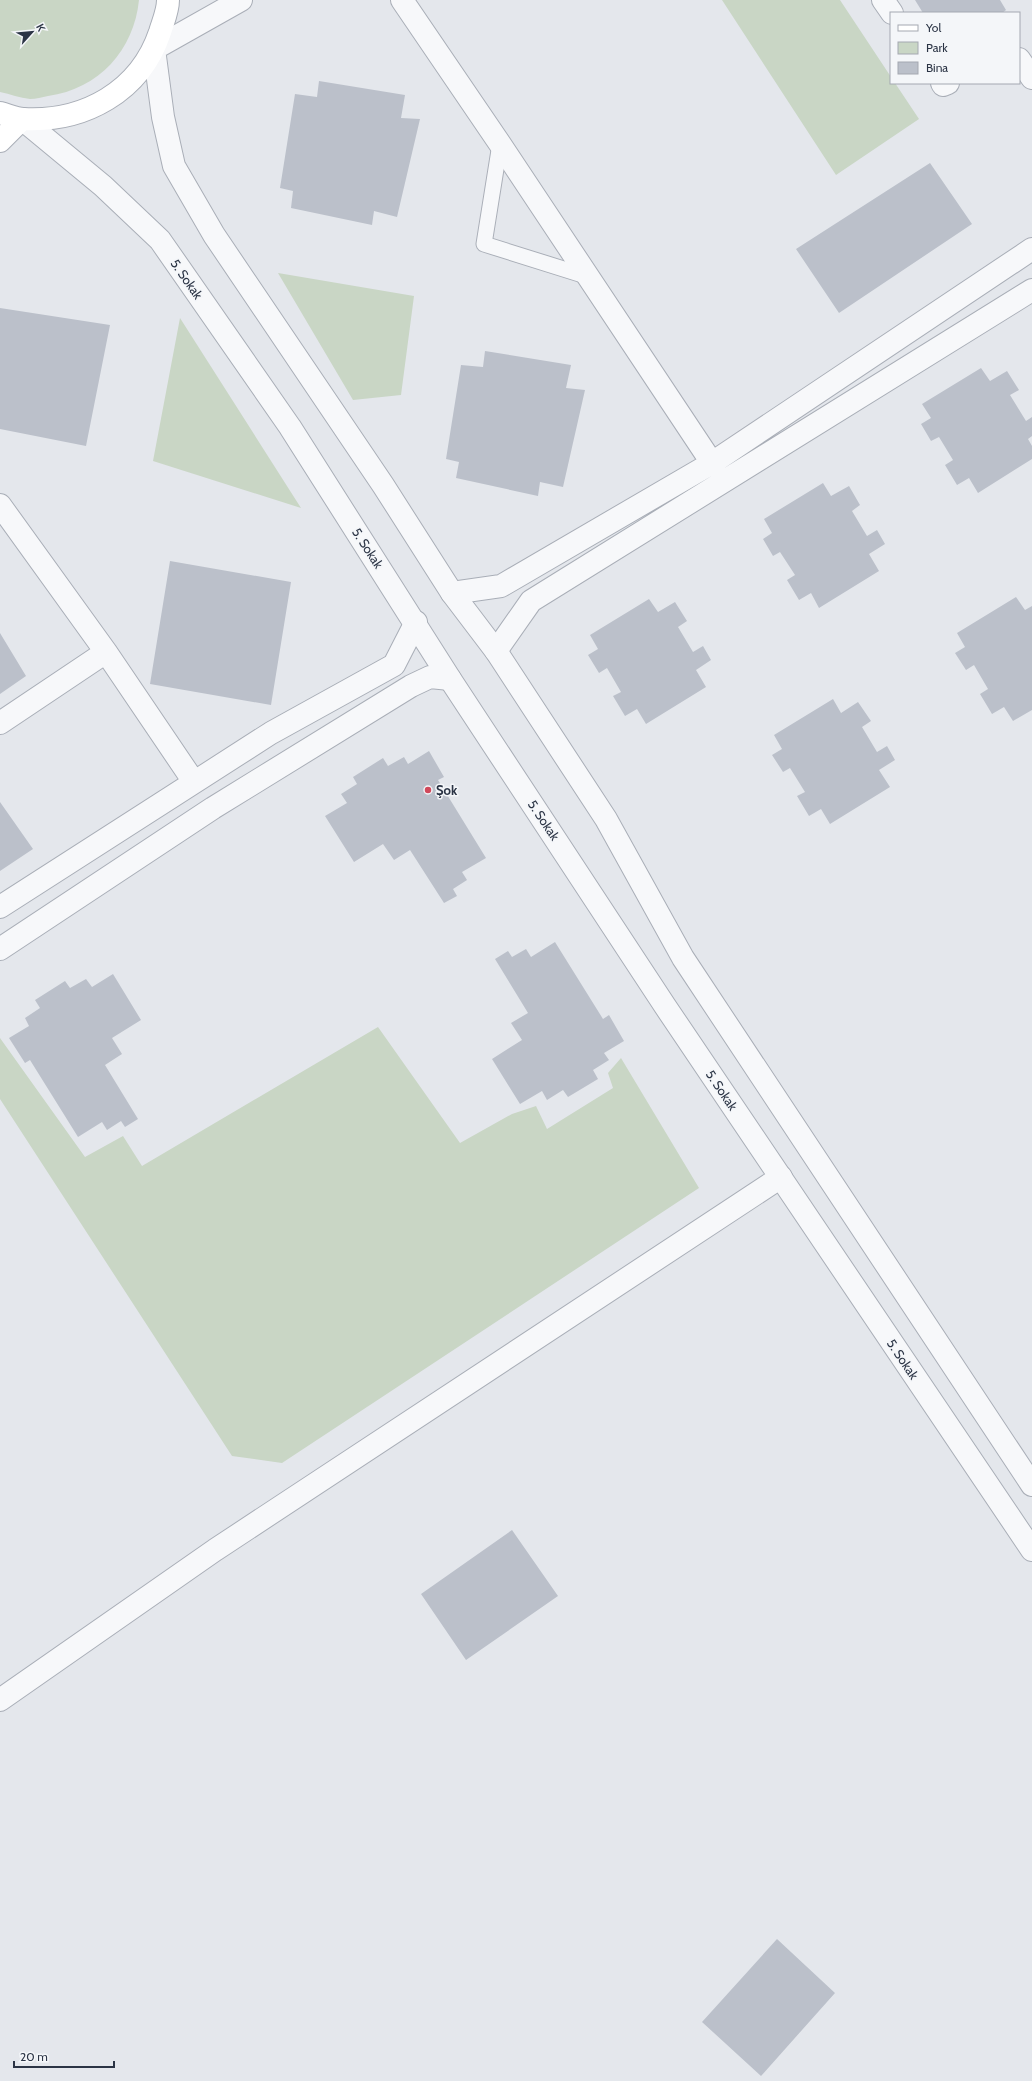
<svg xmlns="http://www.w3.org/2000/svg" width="1032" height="2081" viewBox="0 0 1032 2081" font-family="Cabin,sans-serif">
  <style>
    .green { fill: #c9d6c5 }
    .building { fill: #bbc0ca }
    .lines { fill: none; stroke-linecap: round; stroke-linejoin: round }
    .service-casing { stroke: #a9aeb7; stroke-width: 17 }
    .minor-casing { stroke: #a9aeb7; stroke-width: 24 }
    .tertiary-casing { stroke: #a9aeb7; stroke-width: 24 }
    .secondary-casing { stroke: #a9aeb7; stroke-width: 24 }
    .service { stroke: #f7f8fa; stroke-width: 15 }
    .minor { stroke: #f7f8fa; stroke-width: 22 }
    .tertiary { stroke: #f7f8fa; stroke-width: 22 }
    .secondary { stroke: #fff; stroke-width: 22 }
    .poi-dot { fill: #d1495b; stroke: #f4f6f9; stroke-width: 1.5 }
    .labels { text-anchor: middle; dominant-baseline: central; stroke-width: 3; stroke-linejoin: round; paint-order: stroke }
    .street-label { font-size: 13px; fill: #2b3445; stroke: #f4f6f9 }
    .poi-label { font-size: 13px; font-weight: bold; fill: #2b3445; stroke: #f4f6f9; text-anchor: start }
  </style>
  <rect width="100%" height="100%" fill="#e4e7ec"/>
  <!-- green -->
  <path class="green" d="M0,0H139C134,50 99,89 48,96C42,97 36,99 30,99C20,98 10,94 0,92Z
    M722,0H840L891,77V83H895L919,119L836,175Z
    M278,273L414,296L401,395L353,400Z
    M180,318L301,508L153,461Z
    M378,1027L460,1143L512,1114L536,1106L547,1129L613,1088L608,1073L621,1058L699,1188L282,1463L232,1456L0,1099V1038L85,1157L123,1136L142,1166Z"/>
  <!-- building -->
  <path class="building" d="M915,0H1000L1006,10L1002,13H923Z
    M319,81L405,95L401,118L420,119L397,217L374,211L372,225L291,208L293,191L280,188L295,94L317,97Z
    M930,163L972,224L839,313L796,249Z
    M0,308L110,325L86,446L0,429Z
    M485,351L571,365L566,388L585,390L563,487L540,482L538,496L456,478L459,462L446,459L461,365L483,367Z
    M981,368L990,381L1007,371L1019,390L1010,395L1026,421L1032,417V436L1028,439L1032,446V459L978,493L969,478L957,485L945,465L953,460L939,437L931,441L921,424L931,418L922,404Z
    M823,483L831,496L849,486L860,505L852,511L867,536L877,530L885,544L869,554L879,571L819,608L811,593L799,600L787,580L795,575L780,552L773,556L763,539L772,533L764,519Z
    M170,561L291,582L271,705L150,684Z
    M1016,597L1025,610L1032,606V710L1013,721L1004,707L992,714L980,694L988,689L974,665L966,670L955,653L965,647L957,633Z
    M649,599L658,612L675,602L687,621L678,627L693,652L703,646L711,660L696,670L706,687L646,724L637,709L625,716L613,696L621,692L607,668L599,673L588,655L598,649L590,635Z
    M0,633L26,676L0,694Z
    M833,699L841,713L858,702L871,721L862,727L877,752L887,746L895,760L879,770L890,787L830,824L821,809L809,816L797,796L805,792L790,768L783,772L772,755L782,749L774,735Z
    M429,751L444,777L438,780L486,858L462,872L467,880L453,889L457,896L444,903L410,850L394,860L383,844L354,862L325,816L347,803L341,794L357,784L353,777L383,758L388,766L404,757L408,764Z
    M0,802L33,849L0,871Z
    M555,942L603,1019L609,1015L624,1041L604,1053L609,1060L593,1070L598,1079L568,1097L563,1090L547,1100L542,1091L520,1104L492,1059L522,1040L511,1023L528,1013L495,959L508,951L512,957L526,949L531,957Z
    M113,974L141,1020L112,1038L122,1054L105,1065L138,1119L125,1127L121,1121L107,1130L102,1122L78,1137L30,1060L25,1063L9,1038L29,1026L25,1018L40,1008L35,1000L65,981L70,988L86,979L92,987Z
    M512,1530L558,1596L466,1660L421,1594Z
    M777,1939L835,1993L761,2076L702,2022Z"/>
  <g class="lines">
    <!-- service casing -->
    <g class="service-casing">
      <path id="service" d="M500,144L484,244L589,277"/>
    </g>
    <!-- minor casing -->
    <g class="minor-casing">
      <path id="minor" d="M402,0L500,144L712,463
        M883,0L892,13
        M1019,59L1032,78
        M942,83L943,85L948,83
        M0,505L106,652L194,782
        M452,593L501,586L712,463L1032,249
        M496,651L531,601L1032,290
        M0,723L106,652
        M0,907L271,733L394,665L416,622
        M0,949L213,808L411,686L430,677L450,679
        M0,1700L215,1550L781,1177"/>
    </g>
    <!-- tertiary casing -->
    <g class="tertiary-casing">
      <path id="tertiary" d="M241,0L154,49L163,117L174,166L214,235L383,485L452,593L496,651L606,819L683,958L1032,1485
        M22,119L103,186L160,240L290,427L450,679L665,1006L1032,1550"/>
    </g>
    <!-- secondary casing -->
    <g class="secondary-casing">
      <path id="secondary" d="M0,113C8,115 16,119 24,119C84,122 140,92 160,32C163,22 168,11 168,0
        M0,141L22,119"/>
    </g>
    <!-- service -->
    <use href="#service" class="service"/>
    <!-- minor -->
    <use href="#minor" class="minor"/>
    <!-- tertiary -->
    <use href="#tertiary" class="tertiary"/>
    <!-- secondary -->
    <use href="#secondary" class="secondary"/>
  </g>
  <!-- markers -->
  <circle class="poi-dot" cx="428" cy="790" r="4"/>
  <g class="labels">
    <!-- street labels -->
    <g class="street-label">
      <text transform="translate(187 279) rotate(55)">5. Sokak</text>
      <text transform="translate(368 548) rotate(57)">5. Sokak</text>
      <text transform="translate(544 820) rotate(56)">5. Sokak</text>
      <text transform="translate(722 1090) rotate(56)">5. Sokak</text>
      <text transform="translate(903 1359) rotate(56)">5. Sokak</text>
    </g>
    <!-- poi labels -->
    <g class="poi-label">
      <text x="436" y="790">Şok</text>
    </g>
  </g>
  <!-- legend -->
  <rect x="890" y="12" width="130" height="72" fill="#f4f6f9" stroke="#a4a8b1"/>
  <rect x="898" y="25" width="20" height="6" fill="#ffffff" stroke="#a4a8b1"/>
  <text x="926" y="32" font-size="12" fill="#2b3445">Yol</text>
  <rect x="898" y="42" width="20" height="12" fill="#c9d6c5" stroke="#a4a8b1"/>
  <text x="926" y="52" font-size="12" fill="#2b3445">Park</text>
  <rect x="898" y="62" width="20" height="12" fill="#bbc0ca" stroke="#a4a8b1"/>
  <text x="926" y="72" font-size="12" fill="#2b3445">Bina</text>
  <!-- north arrow -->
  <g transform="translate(32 32) rotate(63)" stroke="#f4f6f9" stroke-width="3" paint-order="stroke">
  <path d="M0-3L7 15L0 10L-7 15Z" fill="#2b3445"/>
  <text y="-6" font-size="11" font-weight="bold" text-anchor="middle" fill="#2b3445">K</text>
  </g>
  <!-- scale -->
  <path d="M14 2061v6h100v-6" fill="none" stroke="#2b3445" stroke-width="2"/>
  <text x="20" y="2061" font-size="12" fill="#2b3445" stroke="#f4f6f9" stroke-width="3" paint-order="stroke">20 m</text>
</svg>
